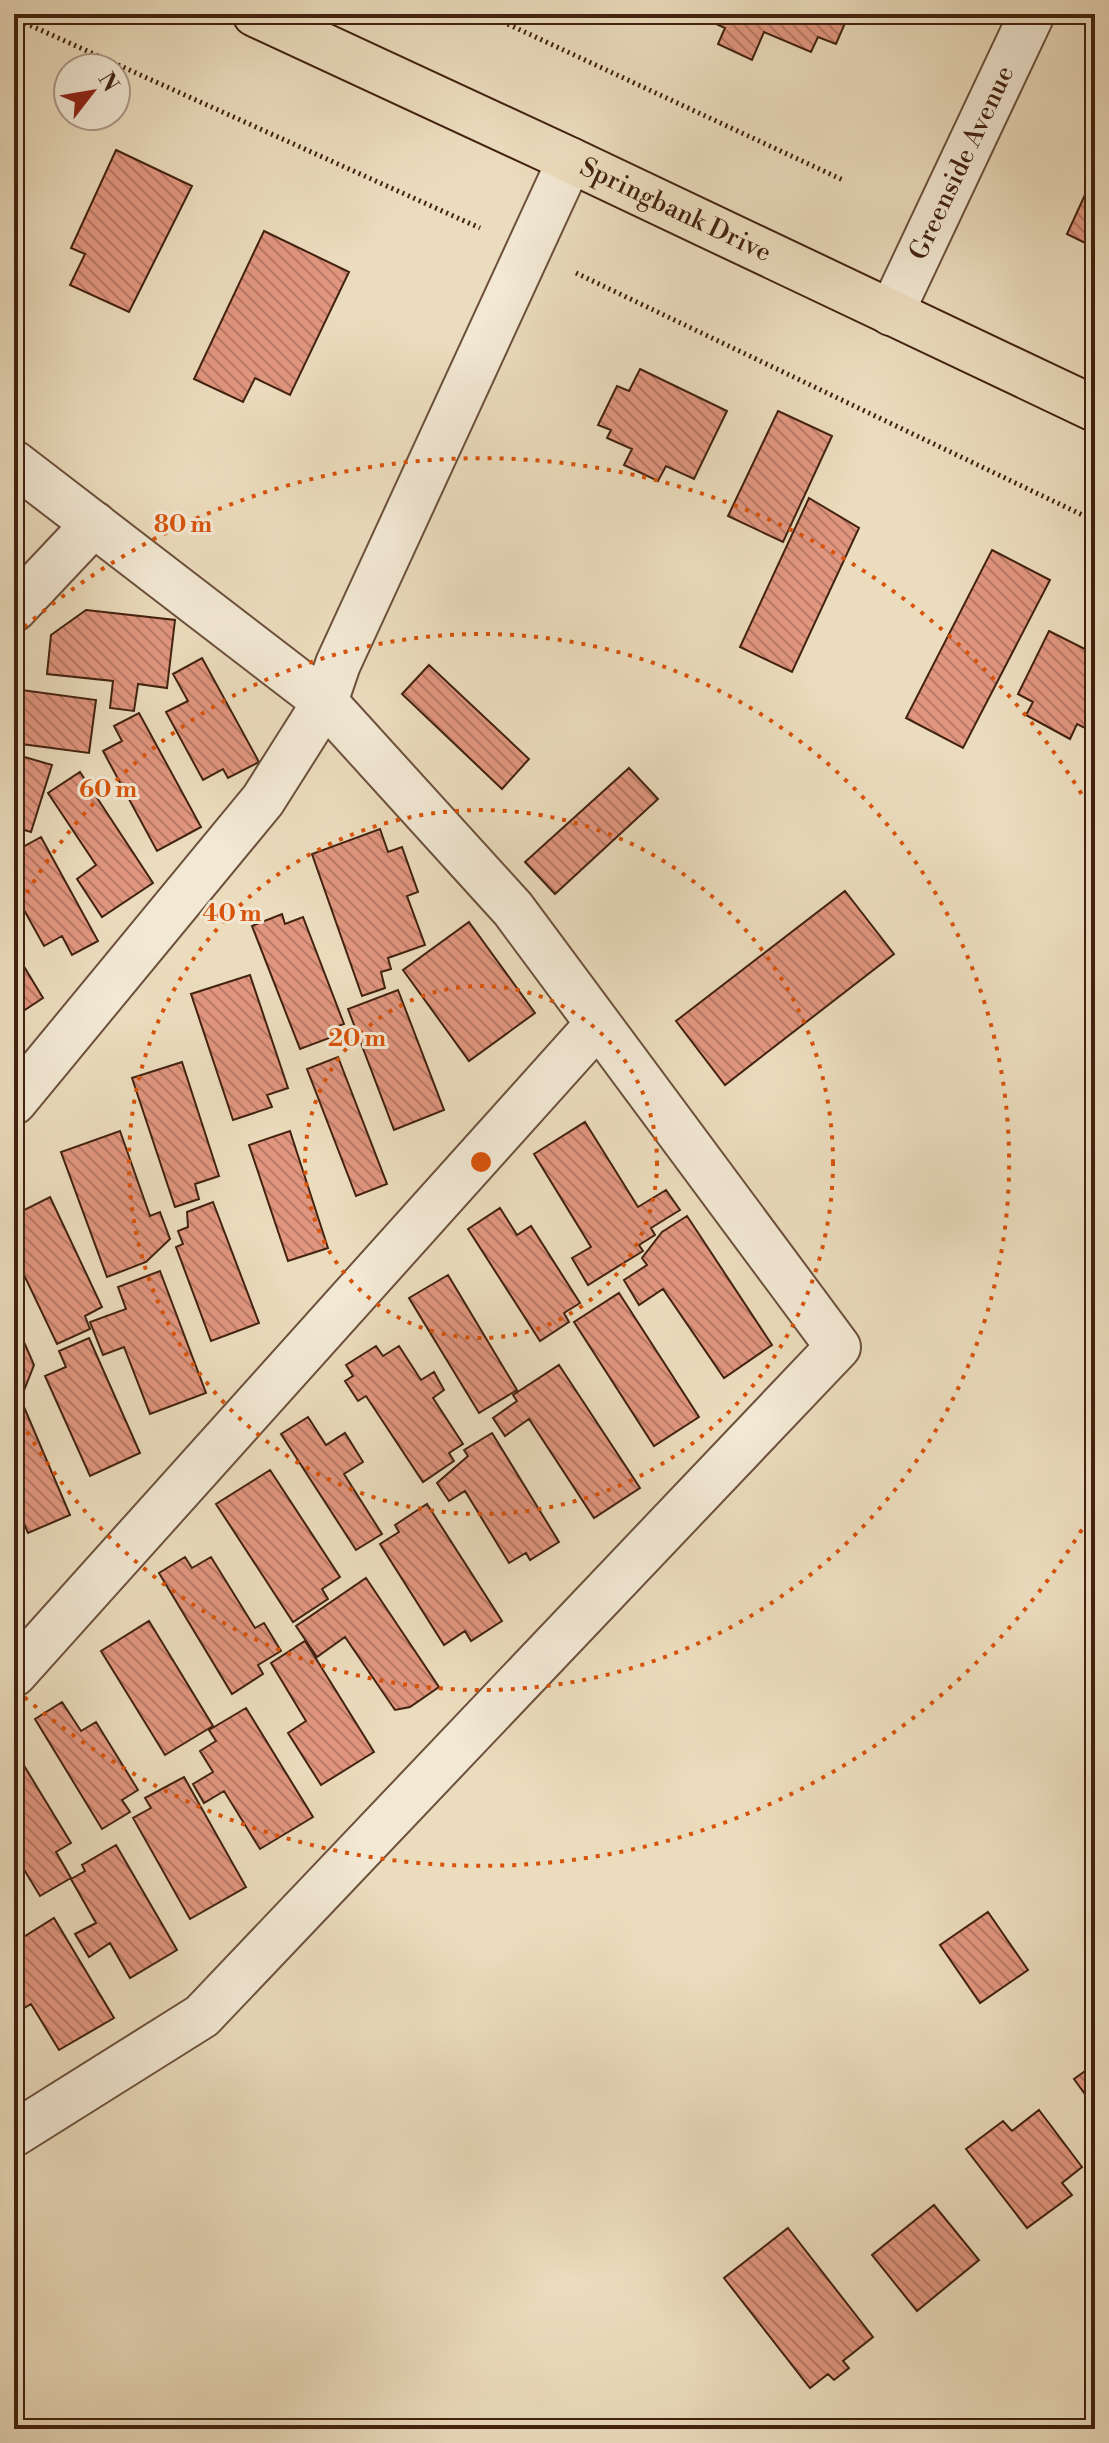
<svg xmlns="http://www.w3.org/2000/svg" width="1109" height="2443" viewBox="0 0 1109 2443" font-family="'Libre Bodoni',serif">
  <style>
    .building { fill: url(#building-back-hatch); stroke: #422210; stroke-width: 2 }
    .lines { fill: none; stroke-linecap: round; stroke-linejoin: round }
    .minor-casing { stroke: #6c503b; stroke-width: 48 }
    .major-casing { stroke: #422210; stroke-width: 48 }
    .path { stroke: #422210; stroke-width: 5; stroke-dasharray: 2 4; stroke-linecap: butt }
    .minor { stroke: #f2e8d4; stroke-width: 44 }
    .major { stroke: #ebdcbd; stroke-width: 44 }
    .ring { fill: none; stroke: #d7540c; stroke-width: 4; stroke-dasharray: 4 8 }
    .labels { text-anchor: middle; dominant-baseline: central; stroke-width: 6; stroke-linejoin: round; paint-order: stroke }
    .street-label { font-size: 26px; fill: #422210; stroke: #f2e8d4 }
    .centre { fill: #d7540c; stroke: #f2e8d4; stroke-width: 4 }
    .ring-label { font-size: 24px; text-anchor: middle; font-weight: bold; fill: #d7540c; stroke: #f2e8d4; stroke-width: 6; stroke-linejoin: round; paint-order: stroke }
  </style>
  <defs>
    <pattern id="building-back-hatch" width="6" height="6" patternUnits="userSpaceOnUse" patternTransform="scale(2)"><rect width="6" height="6" fill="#e1967f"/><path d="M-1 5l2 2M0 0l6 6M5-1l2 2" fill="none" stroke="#b87a67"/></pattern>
  </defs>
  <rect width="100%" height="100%" fill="#ebdcbd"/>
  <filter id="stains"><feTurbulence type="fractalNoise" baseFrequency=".0025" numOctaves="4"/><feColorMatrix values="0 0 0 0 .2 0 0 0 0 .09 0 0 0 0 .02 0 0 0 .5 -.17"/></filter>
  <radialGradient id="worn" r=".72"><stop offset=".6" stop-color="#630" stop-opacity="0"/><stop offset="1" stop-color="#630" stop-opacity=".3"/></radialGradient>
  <!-- building -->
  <path class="building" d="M703,14H849L836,44L818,37L811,52L764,32L752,60L718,44L725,28L701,17Z
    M116,150L192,186L129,312L70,285L85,254L71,248Z
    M1095,173V248L1067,234Z
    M264,231L349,272L290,395L255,378L243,402L194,379Z
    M640,369L727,411L694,479L666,466L658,481L624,465L632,449L607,438L611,430L598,425L617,386L629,391Z
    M778,411L832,436L783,542L728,516Z
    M809,498L859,528L792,672L740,647Z
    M992,550L1050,580L963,748L906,718Z
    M86,610L175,620L167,688L138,684L134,711L110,708L113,681L47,674L51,635Z
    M1049,631L1095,654V709L1085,728L1077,724L1070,739L1026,715L1033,702L1018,694Z
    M202,658L259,762L228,778L223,769L203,780L166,712L188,701L173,674Z
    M429,665L529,759L502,789L402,694Z
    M14,689L96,700L89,753L14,743Z
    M139,713L201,827L157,851L103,751L122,741L114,726Z
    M14,754L52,765L31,832L14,827Z
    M629,768L658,799L555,894L525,862Z
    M80,772L153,883L102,917L77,879L96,865L48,793Z
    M380,829L388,852L402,847L418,892L407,896L425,945L388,958L391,969L381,972L385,988L362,996L312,854Z
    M41,837L98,941L72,955L62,936L44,946L14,892V865L19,862L14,852Z
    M845,891L894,954L725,1085L676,1021Z
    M282,914L285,924L303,917L344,1024L330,1029L332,1037L300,1049L252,926Z
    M469,922L535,1013L469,1061L403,970Z
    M14,950L43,998L17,1015L14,1010Z
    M250,975L288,1088L267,1095L272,1107L233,1120L191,994Z
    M398,990L444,1110L394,1130L348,1009Z
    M338,1057L387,1184L356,1196L307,1069Z
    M182,1062L219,1176L195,1184L199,1199L175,1207L132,1078Z
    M585,1122L638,1207L666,1190L680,1210L651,1228L655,1235L639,1245L643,1251L588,1285L572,1258L591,1247L534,1154Z
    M120,1131L150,1216L160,1212L170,1239L146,1262L107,1277L61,1152Z
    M290,1131L328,1248L288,1261L249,1145Z
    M50,1197L102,1307L85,1316L90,1329L57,1344L14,1254V1215Z
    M213,1202L259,1323L211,1341L176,1247L183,1244L178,1231L188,1227L187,1212Z
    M500,1208L517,1235L531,1226L580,1303L564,1313L569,1322L540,1341L468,1229Z
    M687,1216L772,1345L724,1378L663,1289L639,1305L624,1280L647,1265L642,1258L662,1232Z
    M160,1271L206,1393L150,1414L124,1347L103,1355L90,1322L126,1309L118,1287Z
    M448,1275L517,1390L479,1413L409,1298Z
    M619,1293L699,1417L654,1446L574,1322Z
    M14,1319L34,1365L21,1398L14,1401Z
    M89,1338L140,1453L90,1476L45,1376L66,1367L59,1351Z
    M376,1346L383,1356L399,1346L421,1380L434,1372L444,1390L433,1398L463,1444L449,1453L454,1461L423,1482L366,1396L358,1401L345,1381L353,1376L346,1365Z
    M559,1365L640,1488L594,1518L529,1419L505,1436L493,1418L517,1401L513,1395Z
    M21,1400L70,1515L28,1533L14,1500V1403Z
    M308,1417L326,1445L345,1433L363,1462L344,1474L382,1534L356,1550L281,1434Z
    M492,1433L559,1542L530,1560L526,1553L509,1563L465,1491L449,1501L437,1483L468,1456L464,1450Z
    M270,1470L340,1577L322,1589L328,1599L293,1622L216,1504Z
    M427,1504L502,1621L471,1641L465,1631L444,1645L380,1544L399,1532L395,1525Z
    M185,1557L192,1568L211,1557L255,1628L264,1623L281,1651L258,1665L263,1674L232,1694L159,1573Z
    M366,1578L439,1687L410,1707L395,1710L345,1637L317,1657L296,1626Z
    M149,1621L213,1726L165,1755L101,1651Z
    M305,1641L374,1752L321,1785L288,1733L306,1721L271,1663Z
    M62,1702L81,1731L96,1722L138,1790L122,1800L130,1812L102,1829L35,1719Z
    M246,1708L313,1817L260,1849L224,1791L204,1803L193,1784L213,1772L200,1751L216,1741L209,1730Z
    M20,1759L71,1843L56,1852L71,1878L40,1896L14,1853V1763Z
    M184,1777L246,1887L190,1919L133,1818L151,1808L145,1798Z
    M116,1845L177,1950L130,1978L110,1943L89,1957L75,1934L96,1923L71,1879L85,1871L82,1865Z
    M988,1912L1028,1970L980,2003L940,1945Z
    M54,1918L114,2018L59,2050L31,2004L14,2014V1943Z
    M14,1919L23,1935L14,1940Z
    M1095,2064V2108L1074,2079Z
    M1039,2110L1082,2167L1062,2183L1072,2195L1027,2228L966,2149L1003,2121L1012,2131Z
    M934,2205L979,2260L917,2311L872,2255Z
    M788,2228L873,2337L843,2361L849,2368L834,2380L828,2374L810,2388L724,2278Z"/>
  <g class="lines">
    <!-- minor casing -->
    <g class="minor-casing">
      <g id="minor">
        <path id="s1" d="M891,313L1032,14"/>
        <path d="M14,463L325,702L513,909L838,1347L202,2016L14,2134"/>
        <path d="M14,609L94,524"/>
        <path d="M14,1102L263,800L325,702L338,664L570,160"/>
        <path d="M14,1674L597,1025"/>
      </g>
    </g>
    <!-- major casing -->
    <g class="major-casing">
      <g id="major">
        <path id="s2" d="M255,14L570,160L1095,409"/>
      </g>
    </g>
    <!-- path -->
    <path class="path" d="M486,14L843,180
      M14,18L480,228
      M576,273L1095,521"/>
    <!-- minor -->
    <use href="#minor" class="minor"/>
    <!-- major -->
    <use href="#major" class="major"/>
  </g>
  <!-- distance rings -->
  <g class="ring">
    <circle cx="481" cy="1162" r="176"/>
    <circle cx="481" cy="1162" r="352"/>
    <path d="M15 914A528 528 0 1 1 15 1410"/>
    <path d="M1094 1509A704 704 0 0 1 15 1689M15 635A704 704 0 0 1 1094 815"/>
  </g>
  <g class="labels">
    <!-- street labels -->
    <g class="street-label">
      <text stroke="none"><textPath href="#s1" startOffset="166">Greenside Avenue</textPath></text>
      <text stroke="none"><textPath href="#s2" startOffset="464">Springbank Drive</textPath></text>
    </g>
  </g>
  <circle cx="481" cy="1162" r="12" class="centre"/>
  <g class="ring-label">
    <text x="183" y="532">80 m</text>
    <text x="108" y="797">60 m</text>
    <text x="232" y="921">40 m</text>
    <text x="357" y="1046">20 m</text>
  </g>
  <!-- margin -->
  <rect width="1109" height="2443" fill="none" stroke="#ebdcbd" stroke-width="48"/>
  <rect x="16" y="16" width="1077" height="2411" fill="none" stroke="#422210" stroke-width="4"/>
  <rect x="24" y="24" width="1061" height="2395" fill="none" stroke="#422210" stroke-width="2"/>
  <!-- north arrow -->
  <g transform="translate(92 92) rotate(59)"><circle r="38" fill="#f2e8d4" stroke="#ac9986" stroke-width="2"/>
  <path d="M0-6L14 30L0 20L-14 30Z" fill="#8f2418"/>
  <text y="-12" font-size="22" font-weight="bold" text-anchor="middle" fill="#422210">N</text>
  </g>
  <rect width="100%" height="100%" filter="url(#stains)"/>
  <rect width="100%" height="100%" fill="url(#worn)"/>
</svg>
